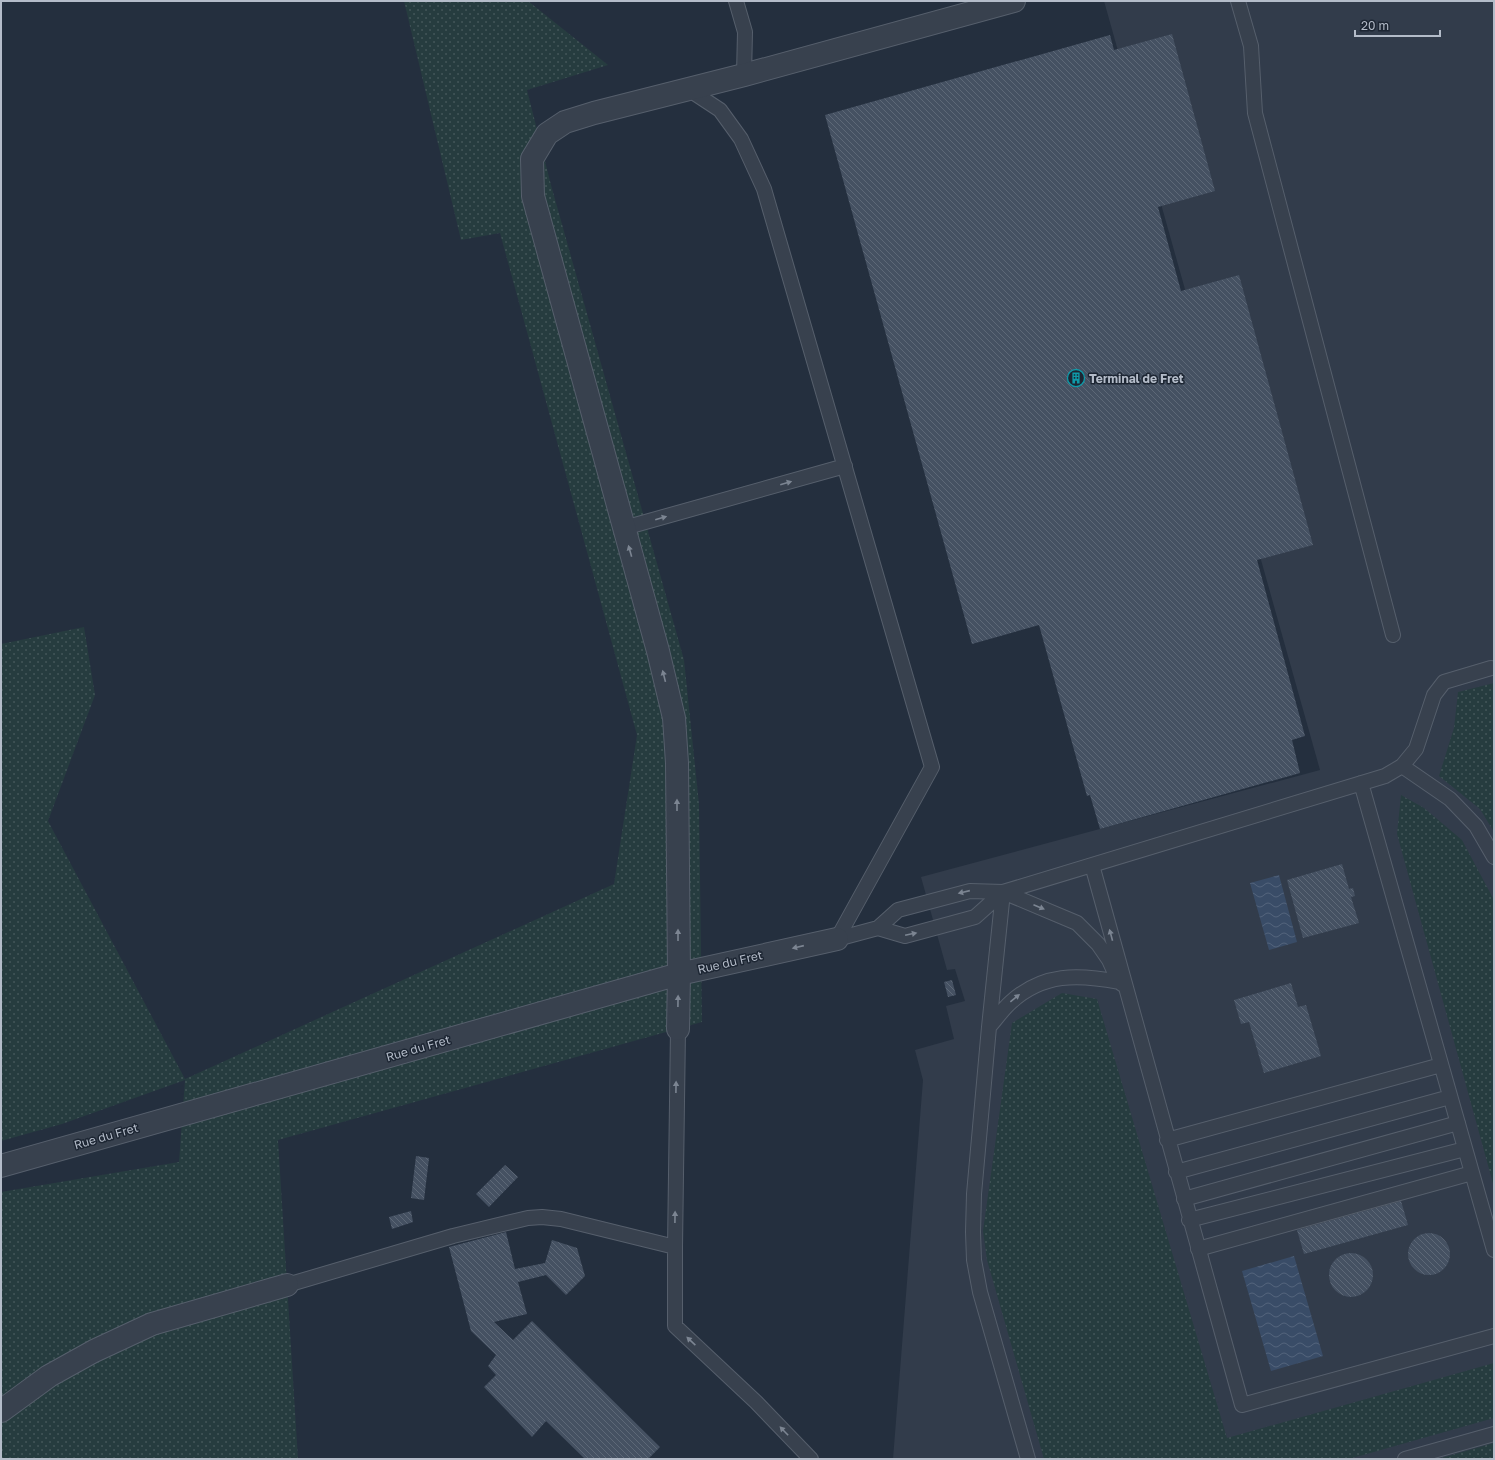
<svg xmlns="http://www.w3.org/2000/svg" width="1495" height="1460" viewBox="0 0 1495 1460" font-family="'Golos Text',sans-serif">
  <style>
    .airport { fill: #323c4b }
    .grass { fill: url(#grass-dots) }
    .water { fill: url(#water-waves) }
    .building { fill: url(#building-back-hatch) }
    .lines { fill: none; stroke-linecap: round; stroke-linejoin: round }
    .service-casing { stroke: #565f6c; stroke-width: 16 }
    .minor-casing { stroke: #565f6c; stroke-width: 24 }
    .service { stroke: #38414e; stroke-width: 14 }
    .minor { stroke: #38414e; stroke-width: 22 }
    .oneway { fill: #7c8592 }
    .labels { text-anchor: middle; dominant-baseline: central; stroke-width: 3; stroke-linejoin: round; paint-order: stroke }
    .poi-label { font-size: 12px; font-weight: bold; fill: #b4bcc9; stroke: #1d2633; text-anchor: start }
    .street-label { font-size: 12px; fill: #b4bcc9; stroke: #1d2633 }
  </style>
  <defs>
    <pattern id="grass-dots" width="8" height="8" patternUnits="userSpaceOnUse"><rect width="8" height="8" fill="#263c3f"/><path d="M2 2h.1M6 6h.1" fill="none" stroke="#435659" stroke-width="1.8" stroke-linecap="round"/></pattern>
    <pattern id="water-waves" width="16" height="10" patternUnits="userSpaceOnUse"><rect width="16" height="10" fill="#394c67"/><path d="M0 5q4-4 8 0t8 0" fill="none" stroke="#53647b"/></pattern>
    <pattern id="building-back-hatch" width="6" height="6" patternUnits="userSpaceOnUse"><rect width="6" height="6" fill="#455162"/><path d="M-1 5l2 2M0 0l6 6M5-1l2 2" fill="none" stroke="#5d6877"/></pattern>
  </defs>
  <rect width="100%" height="100%" fill="#242f3e"/>
  <!-- airport -->
  <path class="airport" d="M1104,1H1494V1459H893L923,1080L915,1050L954,1039L946,1006L965,1001L955,969L947,970L921,877L1320,770Z"/>
  <!-- grass -->
  <path class="grass" d="M404,1H528L608,65L527,90L551,185L684,660L699,804L702,1022L278,1140L298,1459H1V1192L179,1162L185,1080L62,1124L1,1141V644L84,627L95,695L48,821L185,1079L614,884L637,735L500,233L461,240Z
    M1494,683V832L1480,809L1439,776L1454,728L1458,692Z
    M1401,795L1424,808L1462,840L1494,900V1187L1397,834Z
    M1062,993L1097,999L1227,1438L1494,1363V1418L1349,1459H1044L987,1260L983,1231L1012,1023Z
    M1494,1443V1459H1438Z"/>
  <!-- water -->
  <path class="water" d="M1279,875L1297,942L1269,950L1250,883Z
    M1294,1256L1323,1356L1271,1371L1242,1271Z"/>
  <!-- building -->
  <path class="building" d="M1172,34L1215,191L1158,207L1181,291L1239,275L1313,545L1257,560L1305,736L1292,740L1300,773L1100,829L1090,795L1087,796L1039,625L972,644L825,115L1110,35L1114,50Z
    M1342,864L1349,889L1353,888L1355,896L1351,897L1359,923L1303,938L1287,880Z
    M952,980L956,995L948,997L944,982Z
    M1291,983L1298,1007L1306,1005L1321,1056L1264,1073L1249,1022L1241,1024L1234,1000Z
    M416,1156L429,1158L424,1200L411,1198Z
    M505,1165L518,1177L489,1207L476,1194Z
    M1401,1201L1408,1225L1304,1254L1297,1230Z
    M411,1211L413,1222L392,1229L389,1217Z
    M506,1232L515,1269L545,1263L552,1240L577,1248L585,1276L566,1295L546,1275L518,1282L527,1314L494,1322L513,1340L532,1321L660,1447L648,1459H585L546,1421L532,1437L484,1387L496,1375L488,1366L496,1355L471,1331L449,1247Z
    M1408 1254a21 21 0 1 1 42 0a21 21 0 1 1-42 0Z
    M1329 1275a22 22 0 1 1 44 0a22 22 0 1 1-44 0Z"/>
  <g class="lines">
    <!-- service casing -->
    <g class="service-casing">
      <path id="service" d="M736,1L745,32L744,75
        M1238,1L1251,46L1255,113L1393,635
        M688,89L720,110L741,139L764,189L932,767L837,939
        M624,528L845,466
        M1402,766L1450,799L1476,826L1494,857
        M1361,783L1494,1250
        M1092,865L1242,1405L1494,1336
        M1003,892L989,1027L974,1194L973,1232L974,1260L980,1292L1028,1459
        M837,939L878,928
        M1125,986L1119,982L1109,960L1098,944L1077,923L1003,892L970,891L898,910L878,928L905,936L975,917L1003,892L1385,776L1402,766L1416,749L1434,695L1444,682L1491,668
        M989,1027C996,1019 1003,1009 1011,1002C1043,973 1078,974 1119,982
        M678,1029L675,1247V1326L756,1402L811,1459
        M1167,1140L1441,1065
        M1176,1172L1450,1097
        M1184,1199L1458,1123
        M1189,1220L1465,1149
        M1198,1249L1472,1173
        M287,1285L453,1236L528,1218L542,1217L561,1219L675,1247
        M1405,1459L1494,1434"/>
    </g>
    <!-- minor casing -->
    <g class="minor-casing">
      <path id="minor" d="M678,1029L679,974L677,763L674,718L658,651L533,196L532,159L547,134L565,122L594,113L744,75L1014,1
        M1,1166L679,974L837,939
        M1,1411L49,1376L94,1351L152,1324L287,1285"/>
    </g>
    <!-- service -->
    <use href="#service" class="service"/>
    <!-- minor -->
    <use href="#minor" class="minor"/>
  </g>
  <!-- one-way arrows -->
  <defs><path id="oneway-solid" d="M-6-.8H1V-3.2L6.5 0L1 3.2V.8H-6Z"/></defs>
  <g class="oneway">
    <use href="#oneway-solid" transform="translate(786 483) rotate(-16)"/>
    <use href="#oneway-solid" transform="translate(661 518) rotate(-16)"/>
    <use href="#oneway-solid" transform="translate(630 551) rotate(-106)"/>
    <use href="#oneway-solid" transform="translate(664 676) rotate(-104)"/>
    <use href="#oneway-solid" transform="translate(677 805) rotate(-90)"/>
    <use href="#oneway-solid" transform="translate(964 892) rotate(167)"/>
    <use href="#oneway-solid" transform="translate(1039 907) rotate(23)"/>
    <use href="#oneway-solid" transform="translate(911 934) rotate(-12)"/>
    <use href="#oneway-solid" transform="translate(678 935) rotate(-90)"/>
    <use href="#oneway-solid" transform="translate(1111 935) rotate(-105)"/>
    <use href="#oneway-solid" transform="translate(798 947) rotate(167)"/>
    <use href="#oneway-solid" transform="translate(1015 998) rotate(-39)"/>
    <use href="#oneway-solid" transform="translate(678 1001) rotate(-89)"/>
    <use href="#oneway-solid" transform="translate(676 1087) rotate(-89)"/>
    <use href="#oneway-solid" transform="translate(675 1217) rotate(-89)"/>
    <use href="#oneway-solid" transform="translate(691 1341) rotate(-137)"/>
    <use href="#oneway-solid" transform="translate(784 1431) rotate(-134)"/>
  </g>
  <!-- icons -->
  <defs>
    <g id="building-ring" transform="scale(0.9)"><circle r="9.5" fill="#1d2633" stroke="#0f9aa8" stroke-width="1.5"/><path d="M-4-6H4V6H1V3H-1V6H-4ZM-2.5-4.3h1.7v1.8h-1.7ZM.8-4.3h1.7v1.8H.8ZM-2.5-1h1.7V.8h-1.7ZM.8-1h1.7V.8H.8Z" fill="#0f9aa8"/></g>
  </defs>
  <g fill-rule="evenodd">
    <use href="#building-ring" x="1076" y="378"/>
  </g>
  <g class="labels">
    <!-- poi labels -->
    <g class="poi-label">
      <text x="1089" y="378">Terminal de Fret</text>
    </g>
    <!-- street labels -->
    <g class="street-label">
      <text transform="translate(730 962) rotate(-13)">Rue du Fret</text>
      <text transform="translate(418 1048) rotate(-16)">Rue du Fret</text>
      <text transform="translate(106 1136) rotate(-16)">Rue du Fret</text>
    </g>
  </g>
  <!-- border -->
  <rect width="1495" height="1460" fill="none" stroke="#b4bcc9" stroke-width="4"/>
  <!-- scale -->
  <path d="M1355 30v6h85v-6" fill="none" stroke="#b4bcc9" stroke-width="2"/>
  <text x="1361" y="30" font-size="12" fill="#b4bcc9" stroke="#1d2633" stroke-width="3" paint-order="stroke">20 m</text>
</svg>
